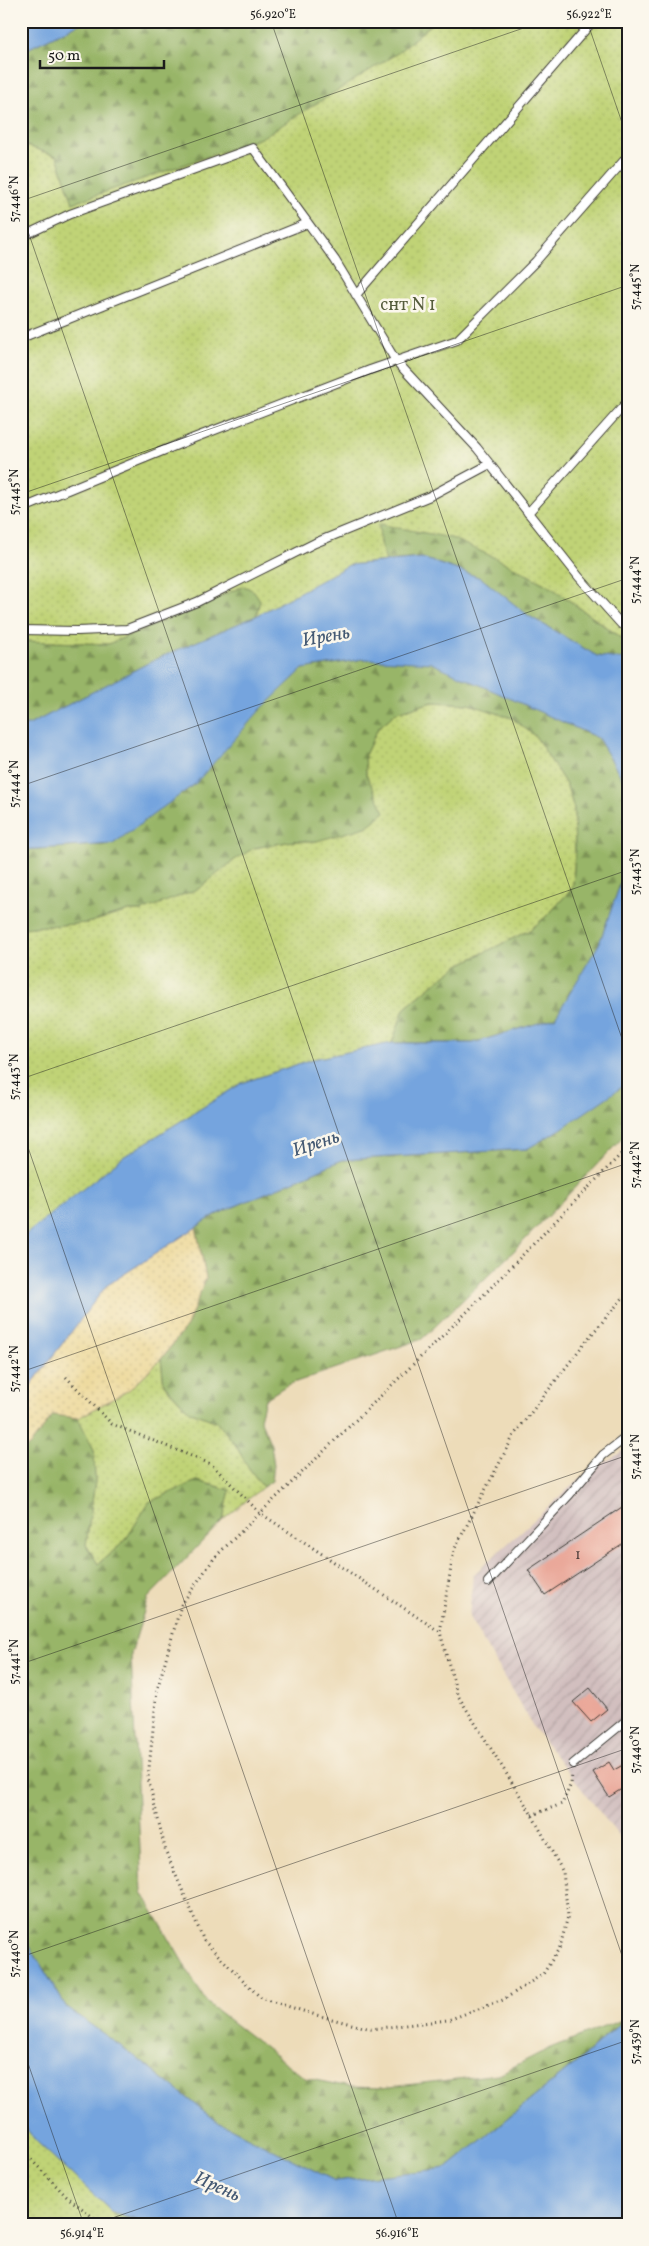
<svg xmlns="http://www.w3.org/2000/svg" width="649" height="2246" viewBox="0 0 649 2246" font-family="Vollkorn,serif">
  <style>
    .industrial { fill: url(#industrial-furrows) }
    .green { fill: url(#green-dots); stroke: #6e7849 }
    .forest { fill: url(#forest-firs); stroke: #5a6842 }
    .sand { fill: url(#sand-dots); stroke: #857b5d }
    .water { fill: #74a4de; stroke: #48607d }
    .building { fill: #eaa89a }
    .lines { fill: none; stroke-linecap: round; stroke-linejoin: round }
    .lane-casing { stroke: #3b3934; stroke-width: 10 }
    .path { stroke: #3b3934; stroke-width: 3; stroke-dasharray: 1 4; stroke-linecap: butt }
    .lane { stroke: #fff; stroke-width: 8 }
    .ticks { fill: none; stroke: #1c1c1c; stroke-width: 1; stroke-opacity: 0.45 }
    .labels { text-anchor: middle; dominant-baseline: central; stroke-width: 5; stroke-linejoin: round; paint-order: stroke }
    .number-label { font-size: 15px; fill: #503f3c }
    .park-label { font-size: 18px; fill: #555c3c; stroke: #fbf7ec }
    .water-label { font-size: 19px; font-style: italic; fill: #445973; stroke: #fbf7ec }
    .neatline { fill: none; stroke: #1c1c1c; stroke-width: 2 }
    .ticks-label { font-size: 12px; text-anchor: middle; fill: #1c1c1c }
  </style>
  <defs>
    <pattern id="industrial-furrows" width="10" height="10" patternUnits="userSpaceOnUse" patternTransform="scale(1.25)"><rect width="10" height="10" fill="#d2bfbf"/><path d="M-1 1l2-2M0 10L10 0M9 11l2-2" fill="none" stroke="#b4a4a4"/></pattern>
    <pattern id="green-dots" width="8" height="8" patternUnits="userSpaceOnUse" patternTransform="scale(1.25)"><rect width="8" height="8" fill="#c0d376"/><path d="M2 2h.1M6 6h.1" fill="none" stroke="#a4b566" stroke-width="1.8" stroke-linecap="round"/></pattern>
    <pattern id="forest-firs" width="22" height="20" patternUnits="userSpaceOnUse" patternTransform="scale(1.25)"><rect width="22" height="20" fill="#98b567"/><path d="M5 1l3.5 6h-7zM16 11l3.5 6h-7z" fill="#7b9254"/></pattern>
    <pattern id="sand-dots" width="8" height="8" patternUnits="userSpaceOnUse" patternTransform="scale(1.25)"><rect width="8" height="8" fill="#eeda9e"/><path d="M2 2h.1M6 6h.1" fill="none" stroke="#ccba88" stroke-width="1.8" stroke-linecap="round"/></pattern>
  </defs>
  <rect width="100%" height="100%" fill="#fbf7ec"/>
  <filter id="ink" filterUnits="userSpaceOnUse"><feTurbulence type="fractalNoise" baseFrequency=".02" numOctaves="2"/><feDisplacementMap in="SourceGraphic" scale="10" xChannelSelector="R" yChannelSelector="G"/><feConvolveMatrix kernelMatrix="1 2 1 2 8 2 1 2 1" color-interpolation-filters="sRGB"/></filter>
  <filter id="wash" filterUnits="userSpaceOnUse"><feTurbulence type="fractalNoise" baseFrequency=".0096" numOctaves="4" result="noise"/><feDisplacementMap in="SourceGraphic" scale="20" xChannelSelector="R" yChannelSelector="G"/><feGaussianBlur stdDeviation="1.12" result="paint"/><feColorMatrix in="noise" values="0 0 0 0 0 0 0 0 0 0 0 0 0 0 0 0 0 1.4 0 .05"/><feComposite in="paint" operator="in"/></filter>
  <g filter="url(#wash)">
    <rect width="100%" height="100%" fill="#eddcb9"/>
    <!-- industrial -->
    <path class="industrial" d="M628,1448V1848L534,1728L469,1617L473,1575L585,1474Z"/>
    <!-- green -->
    <path class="green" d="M435,21H628V632L623,639L552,588L502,561L380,524V543L386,561L349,565L256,616L260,600L244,586L109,644L21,641V144L57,156L73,202L396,54Z
      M433,702L469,704L487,708L512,718L536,737L567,786L574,809L575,852L573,887L550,913L530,930L459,965L431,986L404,1009L392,1043L313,1059L242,1083L123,1157L21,1239V928L87,923L129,911H142L254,848L293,841H317L375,792L366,775L365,755L378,728L397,712Z
      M161,1359L164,1385L189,1411L217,1422L235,1444L248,1467L263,1487L223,1520L230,1490L197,1481L150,1502L125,1541L98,1564L86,1545L95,1481L94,1450L78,1418L129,1390Z
      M21,2122L36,2141L112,2212L120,2225H21Z"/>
    <!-- forest -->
    <path class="forest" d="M85,21H435L396,54L261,138L73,203L57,156L21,144V52Z
      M379,524L451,538L502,561L552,588L622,639L628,633V660L597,656L529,616L481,578L422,558L386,561L380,543Z
      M244,586L254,591L260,600L256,616L154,660L29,725L21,726V641L109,644Z
      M363,659L431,662L598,738L628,788V862L599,944L556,1018L473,1043H392L404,1009L431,986L459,965L530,930L550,913L573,887L575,852L574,809L567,786L536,737L512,718L469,704L433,702L397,712L378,728L365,755L366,775L385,812L366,827L317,841H293L254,848L233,861L200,888L142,911H129L87,923L21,928V850L113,844L303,669Z
      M628,1080V1132L517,1248L422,1339L287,1385L265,1399L260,1419L271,1445L274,1465L272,1481L263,1487L248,1467L235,1444L217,1422L189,1411L164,1384L161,1359L187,1326L206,1278L196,1227L215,1215L342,1160L527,1149L625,1085Z
      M53,1415L78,1418L94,1450L95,1481L86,1545L98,1564L125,1541L149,1502L197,1481L230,1490L223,1520L148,1598L131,1654L142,1892L206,2002L305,2078L350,2087L381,2088L499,2074L550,2048L624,2019L582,2058L447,2168L335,2181L218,2122L129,2052L67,2008L21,1932V1453L31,1444Z
      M112,2212L156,2225H120Z"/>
    <!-- sand -->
    <path class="sand" d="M196,1227L206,1278L187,1326L161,1359L129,1390L78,1418L53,1415L31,1444L21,1453V1398L106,1286Z"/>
    <!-- water -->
    <path class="water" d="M21,21H85L21,52Z
      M422,558L481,578L529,616L597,656L628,660V788L598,738L431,663L363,659L303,669L261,709L195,784L113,844L21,850V726L29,725L154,660L256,616L349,565Z
      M628,862V1080L625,1085L561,1129L527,1149L342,1160L215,1215L106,1286L21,1398V1239L25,1235L123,1157L242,1083L313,1059L392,1043H473L555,1018L599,944Z
      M21,1932L67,2008L129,2052L218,2122L335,2181L447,2168L582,2058L628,2016V2225H156L112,2212L36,2141L21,2122Z"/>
    <g id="blocks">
      <!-- building -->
      <path class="building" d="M628,1503V1540L545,1595L528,1570Z
        M590,1688L607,1709L591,1722L573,1702Z
        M609,1762L614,1770L628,1762V1785L609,1797L593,1772Z"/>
    </g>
  </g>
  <g filter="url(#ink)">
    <use href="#blocks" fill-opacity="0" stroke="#3b3934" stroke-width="1"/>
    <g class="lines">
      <!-- lane casing -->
      <g class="lane-casing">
        <path id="lane" d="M21,237L70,214L253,148L335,260L396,361L477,448L579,577L621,624
          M356,295L593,21
          M21,338L308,223
          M21,509L194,438L370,370L457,340L536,261L628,156
          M528,513L628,401
          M21,630L77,631L127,629L197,602L315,543L430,496L490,464
          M488,1582L570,1494L603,1455L628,1436
          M573,1764L628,1719"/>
      </g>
      <!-- path -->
      <path class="path" d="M628,1147L466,1313L215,1557L181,1605L157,1690L148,1778L166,1852L204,1941L261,1998L316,2015L371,2029L448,2020L503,2000L543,1974L560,1947L568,1916L563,1872L532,1815L457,1694L440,1632L454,1550L514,1435L586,1341L628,1292
        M66,1377L112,1424L211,1464L260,1513L440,1632
        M532,1815L562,1804L571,1784L572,1774
        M21,2149L66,2196L103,2225"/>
      <!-- lane -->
      <use href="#lane" class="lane"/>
    </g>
  </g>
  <!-- ticks -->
  <path class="ticks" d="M271,21L628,1056M587,21L628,140M21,201L544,21M21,211L628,1973M21,494L628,285M21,786L628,578M21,1079L628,870M21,1127L399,2225M21,1372L628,1163M21,1664L628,1455M21,1957L628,1748M21,2043L84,2225M92,2225L628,2040"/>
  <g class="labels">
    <!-- number labels -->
    <g class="number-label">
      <text x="578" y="1555">1</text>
    </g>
    <!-- park labels -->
    <g class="park-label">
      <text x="408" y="305">снт N 1</text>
    </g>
    <!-- water labels -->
    <g class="water-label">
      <text transform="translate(326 637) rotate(-10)">Ирень</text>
      <text transform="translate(316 1144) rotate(-18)">Ирень</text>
      <text transform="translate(217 2187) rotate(24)">Ирень</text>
    </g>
  </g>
  <!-- margin -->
  <rect width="649" height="2246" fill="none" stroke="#fbf7ec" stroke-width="55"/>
  <!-- scale -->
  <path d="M40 60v8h124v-8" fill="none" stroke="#1c1c1c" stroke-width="2.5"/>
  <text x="48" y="60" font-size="15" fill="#1c1c1c" stroke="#fbf7ec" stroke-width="4" paint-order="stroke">50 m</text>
  <rect x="28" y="28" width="594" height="2190" class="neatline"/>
  <g class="ticks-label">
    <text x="273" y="18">56.920°E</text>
    <text x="589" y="18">56.922°E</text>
    <text transform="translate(14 199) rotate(-90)" y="4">57.446°N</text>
    <text transform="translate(635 287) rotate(-90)" y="4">57.445°N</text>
    <text transform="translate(14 492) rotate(-90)" y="4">57.445°N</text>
    <text transform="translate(635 580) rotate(-90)" y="4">57.444°N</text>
    <text transform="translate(14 784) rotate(-90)" y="4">57.444°N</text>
    <text transform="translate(635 872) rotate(-90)" y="4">57.443°N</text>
    <text transform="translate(14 1077) rotate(-90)" y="4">57.443°N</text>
    <text transform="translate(635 1165) rotate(-90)" y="4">57.442°N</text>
    <text transform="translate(14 1369) rotate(-90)" y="4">57.442°N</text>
    <text transform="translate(635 1457) rotate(-90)" y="4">57.441°N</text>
    <text transform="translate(14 1662) rotate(-90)" y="4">57.441°N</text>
    <text transform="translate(635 1750) rotate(-90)" y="4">57.440°N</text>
    <text transform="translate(14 1954) rotate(-90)" y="4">57.440°N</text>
    <text transform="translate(635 2042) rotate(-90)" y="4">57.439°N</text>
    <text x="82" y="2237">56.914°E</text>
    <text x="397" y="2237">56.916°E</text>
  </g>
</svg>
